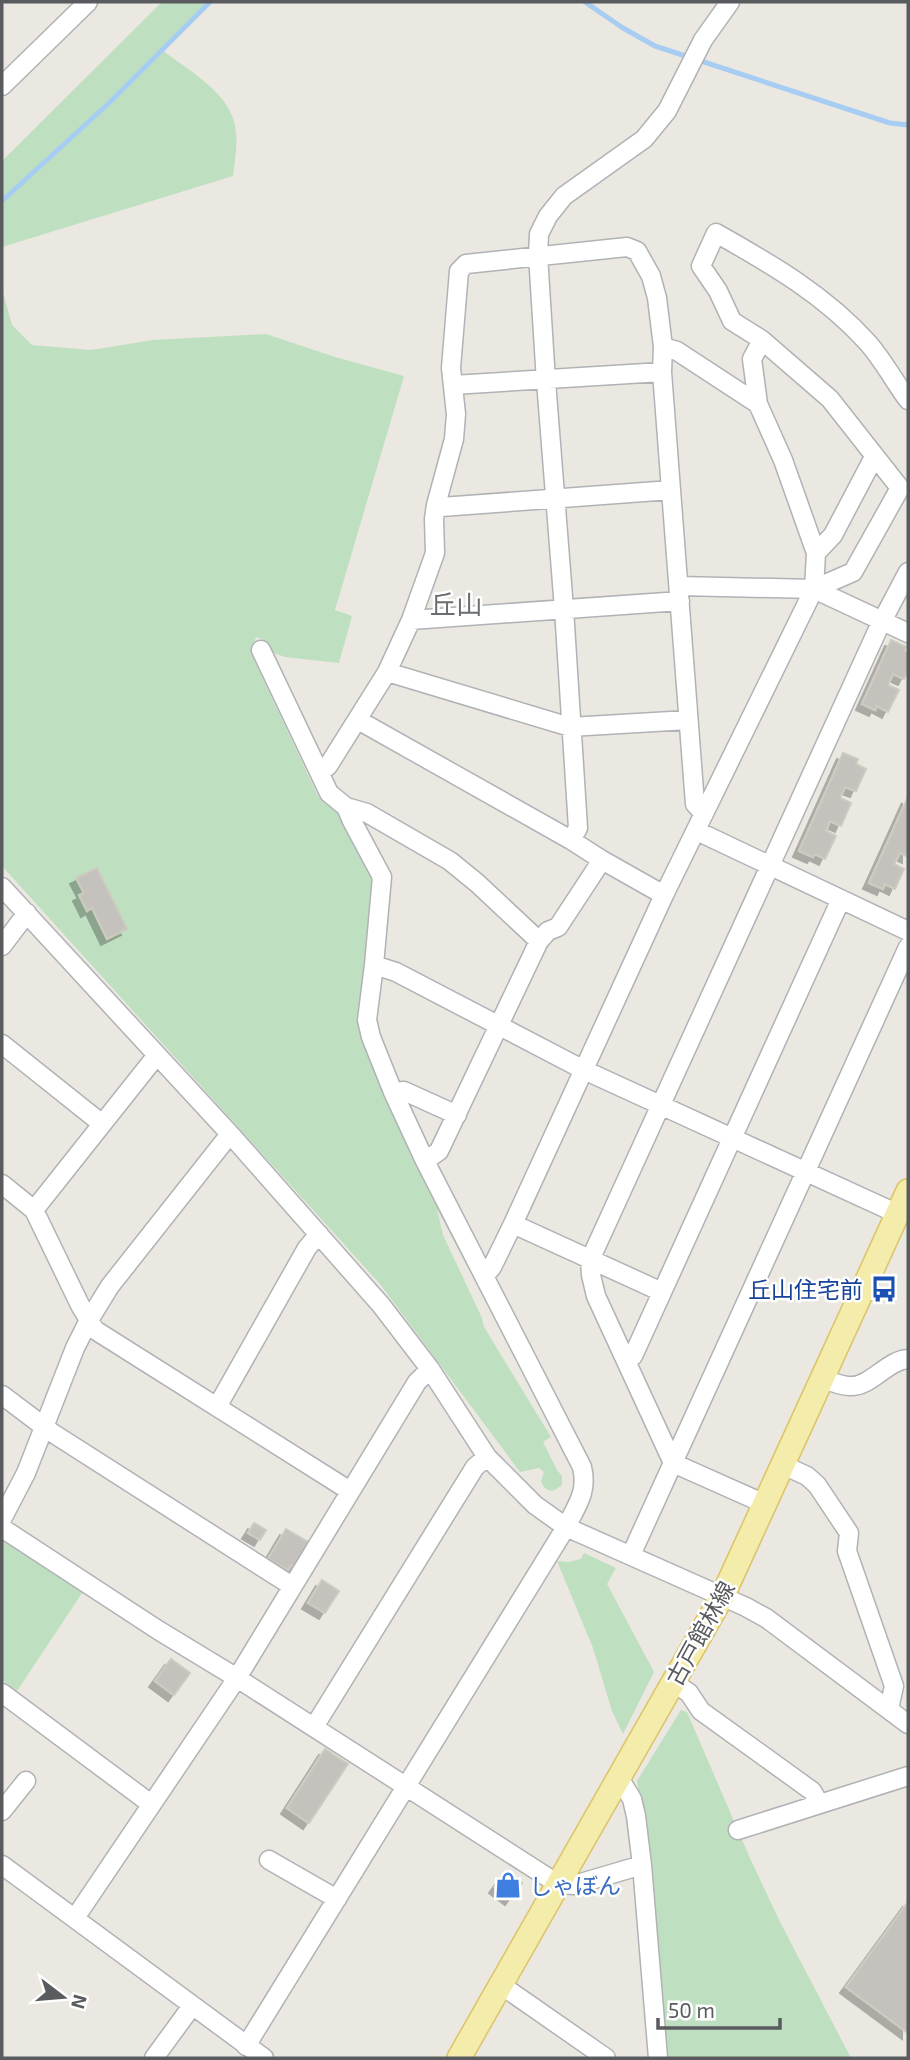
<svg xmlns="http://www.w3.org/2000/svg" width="910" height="2060" viewBox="0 0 910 2060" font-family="'Exo 2','Noto Sans JP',sans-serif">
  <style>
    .green { fill: #bfdfc1 }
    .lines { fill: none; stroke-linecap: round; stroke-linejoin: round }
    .stream { stroke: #a7cdf3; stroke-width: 5 }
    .building { fill: #c5c2bd; stroke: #cdcabf; stroke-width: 2; filter: url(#shadow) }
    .minor-casing { stroke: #b1b2b6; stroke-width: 21 }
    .major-casing { stroke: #ddc365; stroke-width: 26 }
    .minor { stroke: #fff; stroke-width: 18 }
    .major { stroke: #f3ecab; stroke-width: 23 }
    .labels { text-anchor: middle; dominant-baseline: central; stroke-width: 5; stroke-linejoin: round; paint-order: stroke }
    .transit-label { font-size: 23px; fill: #164399; stroke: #fff; text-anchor: end }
    .street-label { font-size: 23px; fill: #595b5f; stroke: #fff }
    .shop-label { font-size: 23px; fill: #366cbe; stroke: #fff; text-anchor: start }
    .quarter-label { font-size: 26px; fill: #6a6d71; stroke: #fff }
  </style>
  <defs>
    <filter id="shadow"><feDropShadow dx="-6" dy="6" stdDeviation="0" flood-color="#0004"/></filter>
  </defs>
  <rect width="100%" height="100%" fill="#eae8e0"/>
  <!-- green -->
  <path class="green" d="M162,2H210L162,50C185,68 227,91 234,122C239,140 235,158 233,176L2,247V161Z
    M2,289L12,325L32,345L91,350L153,340L266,334L335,357L404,376L335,610L352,616L339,663L285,657L268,651L267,641L256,637L253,647L255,662L318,796L339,812L374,878L361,1033L473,1277L437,1209L443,1235L482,1318L484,1327L551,1437L543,1442L557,1470L562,1476V1485L555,1490C548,1492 543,1488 541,1481L544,1472L539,1468L520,1472L380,1284L2,866Z
    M5,1540L84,1590L17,1691L2,1680V1542Z
    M584,1553L616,1568L607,1584L654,1672L623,1734L612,1711L593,1648L557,1561L568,1562L581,1559Z
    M681,1710L687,1712L749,1856L780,1922L851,2058H664L649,1864L637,1781Z"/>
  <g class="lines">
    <!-- stream -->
    <path class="stream" d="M585,2L623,28L655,46L890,123L908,125
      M2,201L109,103L210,2"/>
  </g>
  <!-- building -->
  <path class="building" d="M891,640L906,647L904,651L908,653V671L904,679L893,674L888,685L899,690L888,712L877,706L875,710L862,704Z
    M843,753L858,759L856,764L866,769L856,791L845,787L840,798L851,803L841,826L830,821L826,831L836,836L825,859L815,854L813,857L799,851Z
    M908,797V857L900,853L894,864L904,869L895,889L885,884L883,889L869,883Z
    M97,868L127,929L107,939L92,908L87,911L79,895L84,893L76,878Z
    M254,1523L266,1530L260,1540L248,1533Z
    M286,1529L310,1543L296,1568L291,1565L288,1570L268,1559Z
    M322,1580L339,1591L325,1613L308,1603Z
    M171,1659L190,1673L174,1695L155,1681Z
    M325,1749L348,1764L309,1823L287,1808Z
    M506,1872L522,1883L511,1899L495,1887Z
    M908,1902V2033L846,1987Z"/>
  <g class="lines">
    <!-- minor casing -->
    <g class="minor-casing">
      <path id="minor" d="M2,86L88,2
        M453,385L662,372
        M758,404L752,359L762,340
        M436,505L441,507L671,490
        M816,553L833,535L874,457
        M679,586L814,589L908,633
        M814,589L853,572L900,488L830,399L762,340L732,321L718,291L701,266L716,233C771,264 825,295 868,343C883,360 894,381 908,400
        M411,620L680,601
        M387,672L570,727L688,720
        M358,720L571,840L602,860L664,895
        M320,772L328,766L387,672L411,620L435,553L434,519L436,505L454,439L456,414L451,368L459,271L466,264L627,247L637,251L651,276L657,298L663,347L662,372L671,490L694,791L695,804L704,814
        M346,807L367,813L450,861L477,883L539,941
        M697,831L908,931
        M571,840L578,828L564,609L546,381L538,255L539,234L548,216L564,196L644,139L667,111L703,40L730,2
        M2,887L230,1134L381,1305L430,1369L487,1457L535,1505L566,1527L746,1607L766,1618L908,1724
        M2,946L27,913
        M374,965L396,972L584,1070L898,1214
        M2,1044L101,1123
        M393,1092L404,1091L457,1115
        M425,1161L439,1151L539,941L548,931L558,927L602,860
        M2,1184L34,1210L80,1305L95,1330L350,1491
        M34,1210L157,1055
        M513,1224L662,1292
        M485,1275L492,1267L513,1224L664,895L814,589L816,553L783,460L758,404L677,351L663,347
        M626,1360L633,1356L841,899
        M822,1379C831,1381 841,1386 849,1386C870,1388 887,1360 908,1359
        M2,1395L51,1432L292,1586
        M217,1407L307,1248L319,1234
        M783,1465L807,1476L817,1485L849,1533L847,1551L894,1686L889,1709
        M765,1504L673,1463L596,1296L591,1275L590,1260L879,627L908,572
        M2,1519L26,1473L75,1348L89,1320L110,1286L230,1134
        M2,1528L158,1630L237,1678L558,1884L574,1885L642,1865
        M631,1555L908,947
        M673,1682L689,1693L701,1711L812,1791L819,1803
        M2,1693L151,1804
        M314,1727L475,1467L487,1457
        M617,1780L624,1786L632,1799L636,1816L642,1865L658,2058
        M2,1811L26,1781
        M738,1830L908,1776
        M269,1860L337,1899
        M2,1865L264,2058
        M75,1918L237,1678L417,1382L430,1369
        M501,1985L606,2058
        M246,2046L566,1527C577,1505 588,1492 582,1467L425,1161L393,1092L371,1037L367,1020L374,965L382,877L352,821L346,807L329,793L261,650
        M154,2058L192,2006"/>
    </g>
    <!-- major casing -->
    <g class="major-casing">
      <path id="major" d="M459,2058L723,1595L908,1191"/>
    </g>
    <!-- minor -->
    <use href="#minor" class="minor"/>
    <!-- major -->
    <use href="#major" class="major"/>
  </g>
  <!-- icons -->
  <defs>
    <g id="bus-bare" transform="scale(2.1)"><path d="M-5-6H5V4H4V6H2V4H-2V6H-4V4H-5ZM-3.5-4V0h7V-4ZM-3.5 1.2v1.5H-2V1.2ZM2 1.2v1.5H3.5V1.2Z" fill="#1a4fb4" stroke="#fff" stroke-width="2.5" paint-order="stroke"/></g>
    <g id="shop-bare" transform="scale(2.1)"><path d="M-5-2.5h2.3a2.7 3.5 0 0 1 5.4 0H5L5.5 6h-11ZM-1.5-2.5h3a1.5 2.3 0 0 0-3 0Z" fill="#3f7fe0" stroke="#fff" stroke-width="2.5" paint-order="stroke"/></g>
  </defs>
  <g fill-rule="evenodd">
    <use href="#bus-bare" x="884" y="1289"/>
    <use href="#shop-bare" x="508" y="1885"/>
  </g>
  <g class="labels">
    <!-- transit labels -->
    <g class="transit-label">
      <text x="863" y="1289">丘山住宅前</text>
    </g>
    <!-- street labels -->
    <g class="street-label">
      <text transform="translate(700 1633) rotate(-61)">古戸館林線</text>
    </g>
    <!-- shop labels -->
    <g class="shop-label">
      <text x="529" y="1885">しゃぼん</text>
    </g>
    <!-- quarter labels -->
    <g class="quarter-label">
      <text x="456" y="603">丘山</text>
    </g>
  </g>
  <!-- border -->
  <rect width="910" height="2060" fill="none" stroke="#595b5f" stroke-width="7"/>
  <!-- north arrow -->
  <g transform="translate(63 1997) rotate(106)" stroke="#ffffff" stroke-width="5" paint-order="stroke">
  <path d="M0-5L12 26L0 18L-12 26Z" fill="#595b5f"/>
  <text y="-10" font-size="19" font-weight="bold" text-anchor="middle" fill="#595b5f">N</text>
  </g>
  <!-- scale -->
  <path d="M658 2018v10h122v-10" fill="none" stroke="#595b5f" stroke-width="3.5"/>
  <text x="668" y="2018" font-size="21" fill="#595b5f" stroke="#ffffff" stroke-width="5" paint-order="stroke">50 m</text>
</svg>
